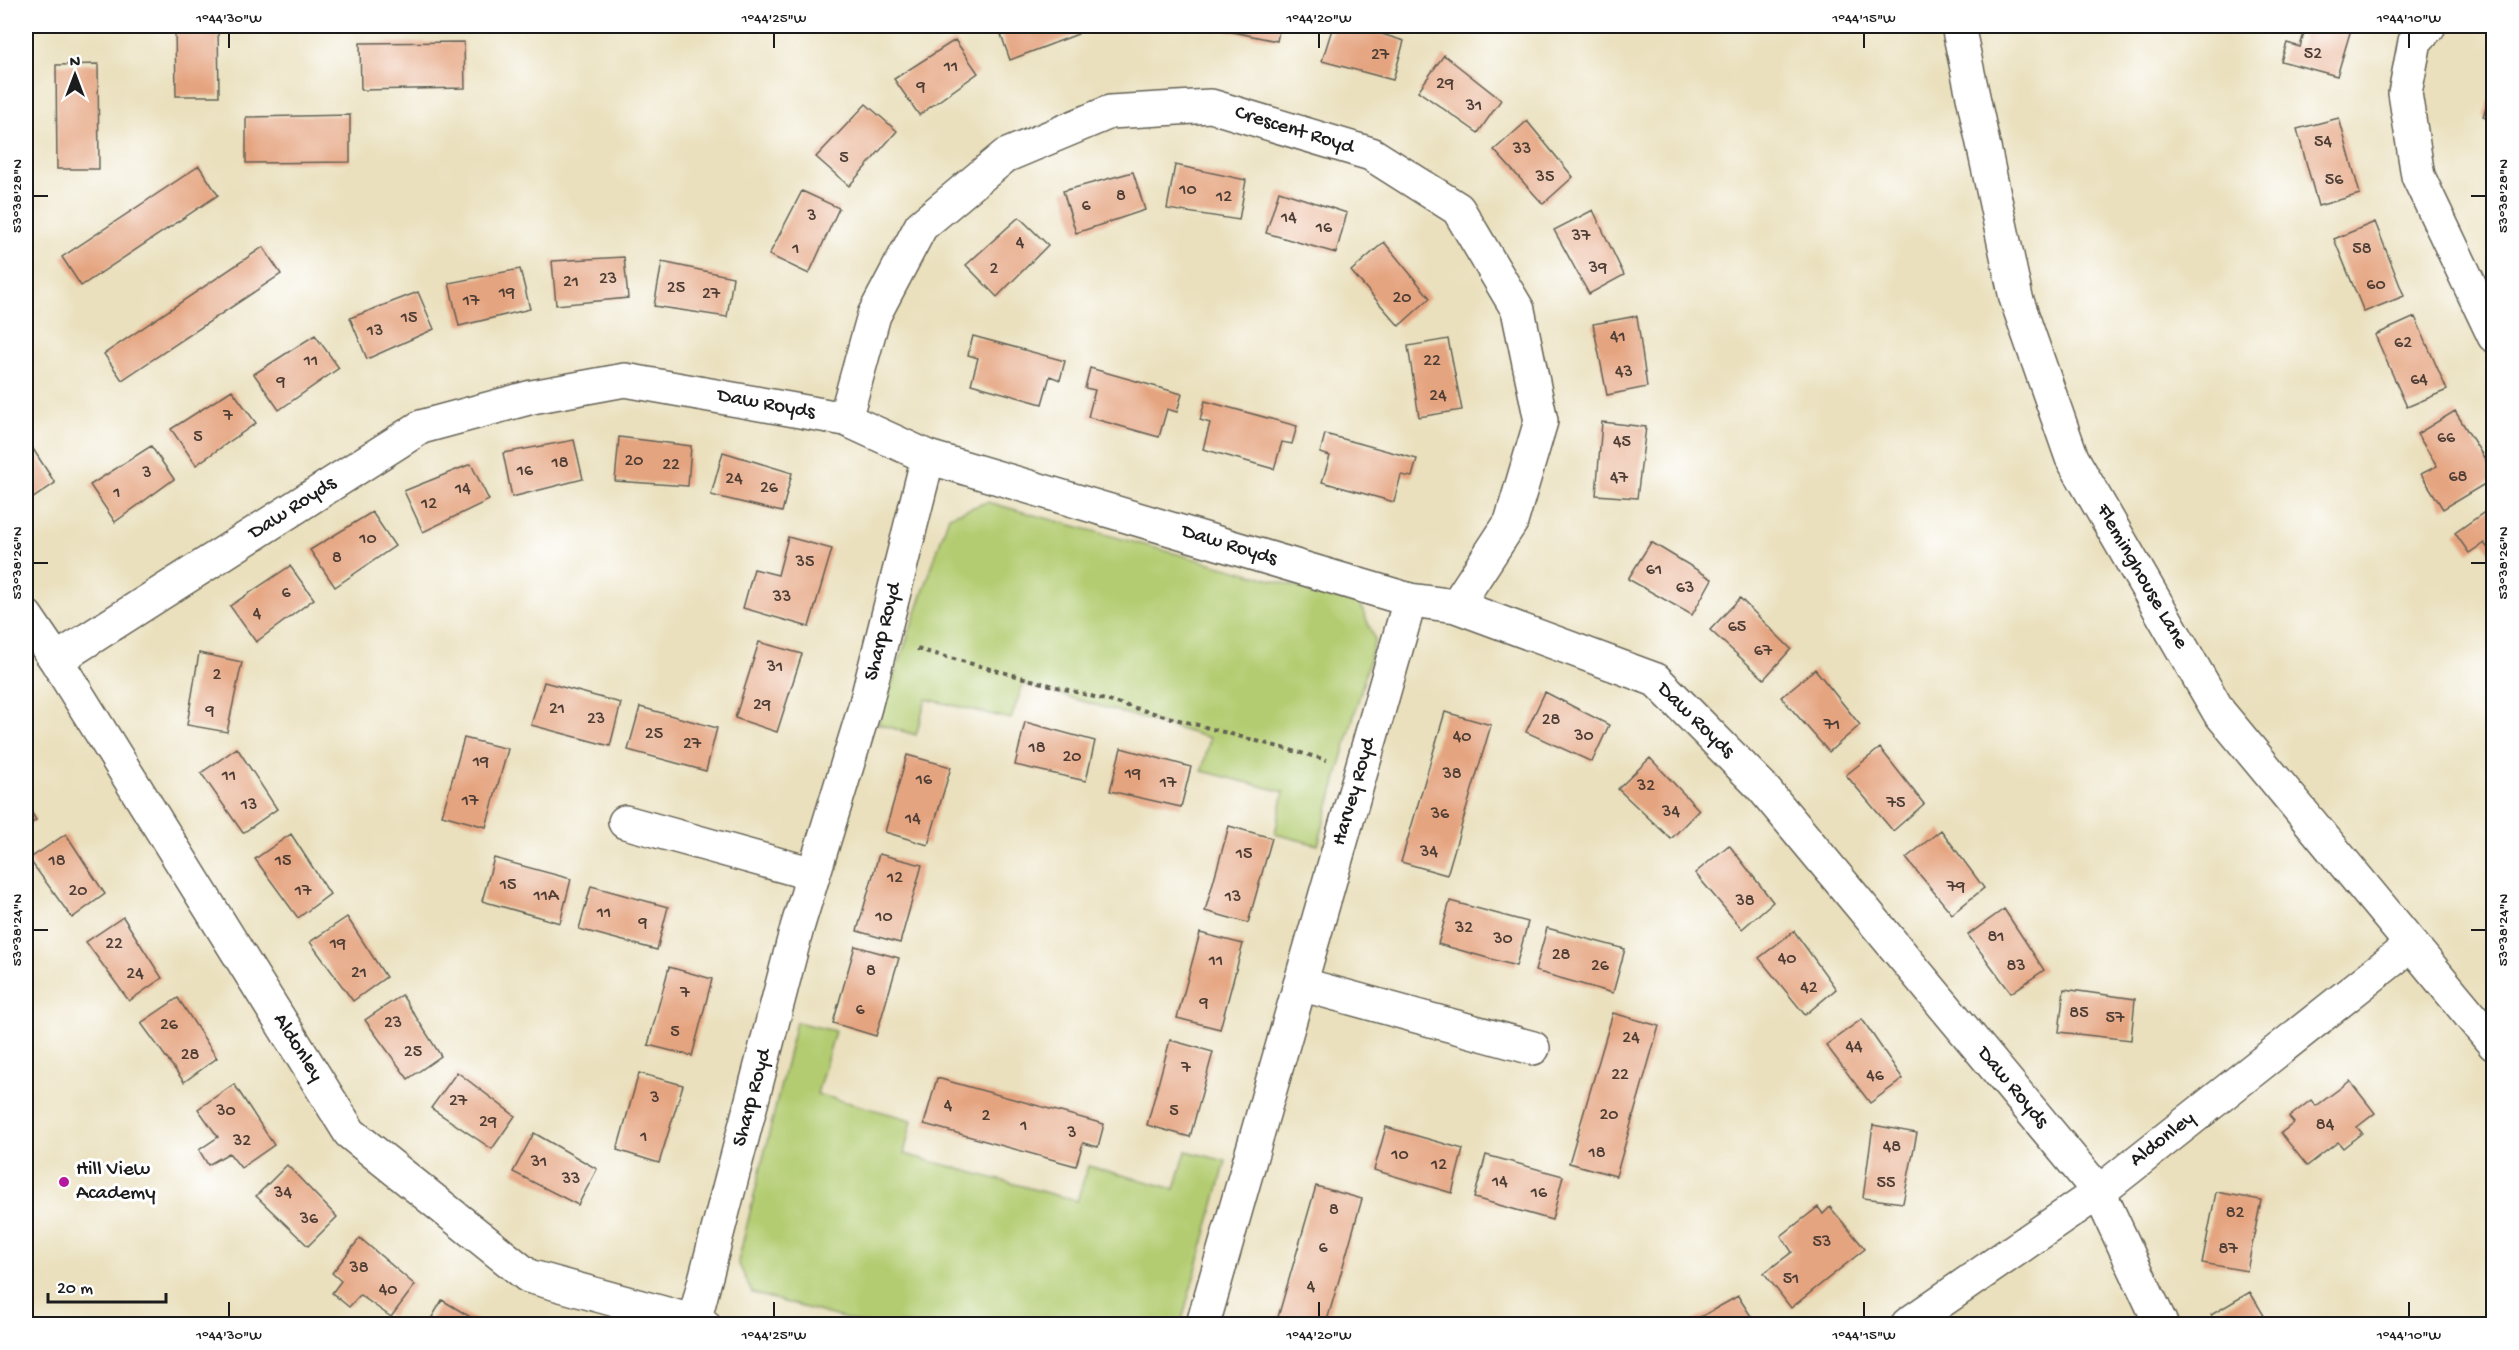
<svg xmlns="http://www.w3.org/2000/svg" width="2519" height="1350" viewBox="0 0 2519 1350" font-family="'Gochi Hand',sans-serif">
  <style>
    .green { fill: #b3cc71; stroke: #687446; stroke-width: 1.5 }
    .building { fill: #e5a480 }
    .lines { fill: none; stroke-linecap: round; stroke-linejoin: round }
    .minor-casing { stroke: #646154; stroke-width: 36 }
    .path { stroke: #646154; stroke-width: 4; stroke-dasharray: 4.5 4.5; stroke-linecap: butt }
    .minor { stroke: #fff; stroke-width: 33 }
    .ticks { fill: none; stroke: #1c1c1c; stroke-width: 2 }
    .poi-dot { fill: #b5179e; stroke: #fff; stroke-width: 2 }
    .labels { text-anchor: middle; dominant-baseline: central; stroke-width: 6; stroke-linejoin: round; paint-order: stroke }
    .number-label { font-size: 18px; fill: #4e3e35 }
    .street-label { font-size: 21px; fill: #1c1c1c; stroke: #fff }
    .poi-label { font-size: 21px; fill: #1c1c1c; stroke: #fff; text-anchor: start }
    .neatline { fill: none; stroke: #1c1c1c; stroke-width: 2 }
    .ticks-label { font-size: 15px; text-anchor: middle; fill: #1c1c1c }
  </style>
  <rect width="100%" height="100%" fill="#fff"/>
  <filter id="ink" filterUnits="userSpaceOnUse"><feTurbulence type="fractalNoise" baseFrequency=".0167" numOctaves="2"/><feDisplacementMap in="SourceGraphic" scale="12" xChannelSelector="R" yChannelSelector="G"/><feConvolveMatrix kernelMatrix="1 2 1 2 8 2 1 2 1" color-interpolation-filters="sRGB"/></filter>
  <filter id="wash" filterUnits="userSpaceOnUse"><feTurbulence type="fractalNoise" baseFrequency=".008" numOctaves="4" result="noise"/><feDisplacementMap in="SourceGraphic" scale="24" xChannelSelector="R" yChannelSelector="G"/><feGaussianBlur stdDeviation="1.35" result="paint"/><feColorMatrix in="noise" values="0 0 0 0 0 0 0 0 0 0 0 0 0 0 0 0 0 1.4 0 .05"/><feComposite in="paint" operator="in"/></filter>
  <g filter="url(#wash)">
    <rect width="100%" height="100%" fill="#eae0bd"/>
    <!-- green -->
    <path class="green" d="M987,502L1360,604L1375,640L1318,845L1275,834L1284,792L1202,771L1210,738L1023,684L1011,719L926,699L916,735L878,724L949,516Z
      M796,1022L835,1031L817,1094L912,1120L904,1154L1077,1201L1088,1166L1175,1189L1186,1151L1226,1161L1181,1324H864L752,1293L738,1262Z"/>
    <g id="blocks">
      <!-- building -->
      <path class="building" d="M175,26H218L219,96H176Z
        M998,26H1075L1078,34L1010,60Z
        M1108,26H1137V27L1109,30Z
        M1204,26H1280L1277,41Z
        M1333,26H1357L1404,41L1393,80L1322,61Z
        M2306,26H2352L2337,76L2281,61L2287,43L2300,47Z
        M955,40L978,73L919,115L894,79Z
        M464,42L465,88L361,90L360,43Z
        M1444,55L1501,100L1478,133L1418,91Z
        M98,64L99,169H57L56,65Z
        M2493,91V121L2483,116Z
        M866,104L897,131L849,186L816,157Z
        M350,115V162L246,163V117Z
        M2339,118L2360,194L2318,206L2297,129Z
        M1527,121L1573,177L1543,204L1494,150Z
        M1175,165L1246,180L1239,220L1167,209Z
        M199,166L218,195L81,286L62,257Z
        M1133,172L1145,210L1076,233L1063,191Z
        M802,191L839,208L809,274L769,255Z
        M1279,191L1347,213L1336,253L1266,233Z
        M1593,210L1624,275L1589,294L1554,230Z
        M1019,217L1048,245L997,297L966,265Z
        M2375,222L2404,296L2364,312L2334,239Z
        M1384,242L1430,298L1399,326L1351,271Z
        M263,247L281,274L122,380L104,354Z
        M624,257L628,298L556,305L552,261Z
        M662,262L733,277L727,317L654,306Z
        M520,269L530,309L459,326L449,283Z
        M418,292L434,329L367,359L350,318Z
        M1637,316L1647,387L1607,395L1593,324Z
        M2415,317L2447,390L2407,407L2375,335Z
        M315,335L339,368L279,410L254,374Z
        M973,336L1065,361L1060,380L1050,376L1042,404L971,384L978,358L968,355Z
        M1448,339L1462,410L1419,417L1408,346Z
        M1090,368L1182,394L1177,412L1167,409L1159,437L1088,417L1095,390L1085,388Z
        M232,390L256,423L196,465L171,429Z
        M1205,401L1297,426L1292,444L1282,442L1274,469L1203,449L1210,423L1200,420Z
        M2455,411L2493,472V479L2443,509L2421,474L2437,466L2417,434Z
        M1602,422L1646,427L1637,498L1596,495Z
        M1325,434L1417,459L1412,477L1401,475L1394,502L1322,482L1330,456L1320,453Z
        M619,437L691,446L688,486L615,481Z
        M26,438L55,483L26,503Z
        M574,440L583,479L512,497L503,453Z
        M151,446L174,479L115,522L90,485Z
        M723,452L792,473L782,512L711,495Z
        M471,464L489,500L423,532L404,491Z
        M2493,506V555L2484,543L2469,553L2455,533Z
        M372,512L395,546L335,587L310,550Z
        M788,537L832,549L809,627L743,608L754,569L778,575Z
        M1651,542L1712,579L1692,615L1628,579Z
        M290,566L314,599L256,642L230,606Z
        M1740,598L1791,649L1764,679L1710,630Z
        M759,642L802,654L777,732L735,718Z
        M199,653L242,662L227,732L187,725Z
        M1815,669L1860,725L1829,752L1781,697Z
        M544,682L621,703L610,746L531,725Z
        M1545,692L1609,725L1592,762L1526,732Z
        M640,707L717,728L706,771L628,750Z
        M1445,712L1491,725L1447,875L1401,862Z
        M1025,722L1095,741L1086,781L1015,765Z
        M464,738L508,749L486,827L442,815Z
        M237,748L277,809L243,833L201,773Z
        M1121,748L1191,767L1181,807L1110,791Z
        M1880,748L1924,804L1893,831L1846,775Z
        M907,755L951,767L928,845L885,832Z
        M1650,758L1699,810L1671,839L1618,789Z
        M26,803L36,820L26,827Z
        M1229,826L1272,838L1248,923L1205,911Z
        M1941,830L1984,888L1952,914L1906,858Z
        M66,834L105,894L72,918L29,859Z
        M291,834L330,894L298,918L255,859Z
        M1729,845L1773,902L1742,929L1695,873Z
        M879,854L922,865L900,943L857,931Z
        M494,858L571,879L560,923L482,901Z
        M591,886L668,907L657,950L579,929Z
        M1450,901L1528,922L1516,966L1438,944Z
        M2004,909L2044,970L2011,993L1968,935Z
        M123,917L162,978L129,1001L86,942Z
        M347,917L386,977L353,1001L310,942Z
        M1547,928L1625,949L1613,993L1535,971Z
        M1794,931L1836,989L1805,1015L1759,958Z
        M1200,933L1243,944L1220,1029L1177,1018Z
        M855,946L899,958L876,1036L833,1023Z
        M669,967L712,979L692,1056L648,1045Z
        M2064,989L2135,999L2131,1040L2059,1032Z
        M402,995L441,1056L408,1079L365,1020Z
        M178,998L217,1058L184,1082L141,1023Z
        M1613,1013L1659,1026L1616,1176L1569,1163Z
        M1862,1019L1903,1079L1870,1103L1826,1045Z
        M1170,1040L1213,1052L1190,1137L1147,1125Z
        M457,1072L515,1116L492,1149L431,1108Z
        M639,1073L683,1085L659,1163L617,1150Z
        M937,1078L1104,1124L1098,1147L1083,1143L1076,1166L924,1124Z
        M2350,1081L2375,1113L2357,1127L2362,1133L2343,1148L2338,1142L2307,1166L2281,1133L2294,1123L2289,1117L2311,1100L2316,1106Z
        M234,1084L274,1145L241,1168L229,1153L208,1165L199,1150L218,1137L198,1109Z
        M1873,1125L1917,1133L1903,1203L1863,1198Z
        M1386,1127L1463,1149L1452,1193L1374,1170Z
        M534,1133L597,1169L578,1205L513,1172Z
        M1486,1155L1563,1176L1552,1220L1474,1198Z
        M287,1165L337,1217L308,1246L256,1196Z
        M1316,1186L1362,1199L1341,1273L1326,1324H1276Z
        M2216,1192L2261,1200L2247,1271L2202,1263Z
        M1818,1207L1823,1214L1830,1207L1865,1249L1791,1308L1764,1273L1792,1252L1781,1236Z
        M360,1238L415,1285L391,1317L360,1295L349,1307L332,1293L341,1281L332,1273Z
        M2250,1292L2269,1324H2216L2211,1315Z
        M1738,1296L1756,1324H1687L1706,1314Z
        M442,1300L472,1318L483,1324H428Z"/>
    </g>
  </g>
  <g filter="url(#ink)">
    <use href="#blocks" fill-opacity="0" stroke="#646154" stroke-width="1.5"/>
    <g class="lines">
      <!-- minor casing -->
      <g class="minor-casing">
        <path id="minor" d="M1958,26L2016,298L2072,458L2219,712L2494,1044
          M2429,26L2415,41L2405,93L2418,176L2494,336
          M845,419L874,315L921,226L1005,156L1110,112L1211,106L1371,154L1458,209L1518,310L1541,421L1511,522L1456,606
          M26,616L56,660L350,1133L528,1276L703,1324
          M56,660L421,427L532,397L625,380L845,419L928,457L1410,600L1456,606L1656,680L1762,787L2099,1192L2161,1324
          M625,822L813,874
          M1300,984L1533,1048
          M694,1322L797,928L865,707L928,457
          M1203,1324L1410,600
          M1908,1324L2099,1192L2411,945"/>
      </g>
      <!-- path -->
      <path class="path" d="M917,649L1327,760"/>
      <!-- minor -->
      <use href="#minor" class="minor"/>
    </g>
  </g>
  <!-- ticks -->
  <path class="ticks" d="M229,33V48M774,33V48M1319,33V48M1864,33V48M2409,33V48M33,196H48M2471,196H2486M33,563H48M2471,563H2486M33,930H48M2471,930H2486M229,1302V1317M774,1302V1317M1319,1302V1317M1864,1302V1317M2409,1302V1317"/>
  <!-- markers -->
  <circle class="poi-dot" cx="64" cy="1182" r="6"/>
  <g class="labels">
    <!-- number labels -->
    <g class="number-label">
      <text x="2313" y="54">52</text>
      <text x="1380" y="55">27</text>
      <text x="951" y="67">11</text>
      <text x="1445" y="84">29</text>
      <text x="921" y="87">9</text>
      <text x="1474" y="106">31</text>
      <text x="2323" y="142">54</text>
      <text x="1522" y="149">33</text>
      <text x="844" y="158">5</text>
      <text x="1545" y="177">35</text>
      <text x="2334" y="180">56</text>
      <text x="1188" y="190">10</text>
      <text x="1121" y="196">8</text>
      <text x="1224" y="197">12</text>
      <text x="1086" y="206">6</text>
      <text x="812" y="216">3</text>
      <text x="1289" y="218">14</text>
      <text x="1324" y="228">16</text>
      <text x="1581" y="236">37</text>
      <text x="1020" y="243">4</text>
      <text x="796" y="249">1</text>
      <text x="2362" y="249">58</text>
      <text x="1598" y="268">39</text>
      <text x="994" y="269">2</text>
      <text x="608" y="279">23</text>
      <text x="571" y="282">21</text>
      <text x="2376" y="285">60</text>
      <text x="676" y="288">25</text>
      <text x="507" y="293">19</text>
      <text x="711" y="294">27</text>
      <text x="1402" y="298">20</text>
      <text x="471" y="301">17</text>
      <text x="409" y="318">15</text>
      <text x="375" y="331">13</text>
      <text x="1618" y="337">41</text>
      <text x="2403" y="343">62</text>
      <text x="311" y="361">11</text>
      <text x="1432" y="361">22</text>
      <text x="1624" y="372">43</text>
      <text x="2419" y="380">64</text>
      <text x="281" y="382">9</text>
      <text x="1438" y="396">24</text>
      <text x="228" y="416">7</text>
      <text x="198" y="437">5</text>
      <text x="2446" y="438">66</text>
      <text x="1622" y="442">45</text>
      <text x="634" y="461">20</text>
      <text x="560" y="463">18</text>
      <text x="671" y="465">22</text>
      <text x="525" y="471">16</text>
      <text x="147" y="473">3</text>
      <text x="2458" y="477">68</text>
      <text x="1619" y="478">47</text>
      <text x="734" y="479">24</text>
      <text x="769" y="488">26</text>
      <text x="463" y="489">14</text>
      <text x="117" y="493">1</text>
      <text x="429" y="504">12</text>
      <text x="368" y="539">10</text>
      <text x="337" y="558">8</text>
      <text x="805" y="562">35</text>
      <text x="1654" y="570">61</text>
      <text x="1685" y="588">63</text>
      <text x="286" y="593">6</text>
      <text x="782" y="597">33</text>
      <text x="257" y="614">4</text>
      <text x="1737" y="627">65</text>
      <text x="1763" y="651">67</text>
      <text x="775" y="667">31</text>
      <text x="217" y="675">2</text>
      <text x="762" y="705">29</text>
      <text x="557" y="709">21</text>
      <text x="210" y="711">9</text>
      <text x="596" y="719">23</text>
      <text x="1551" y="720">28</text>
      <text x="1832" y="725">71</text>
      <text x="654" y="734">25</text>
      <text x="1584" y="736">30</text>
      <text x="1462" y="737">40</text>
      <text x="692" y="744">27</text>
      <text x="1037" y="748">18</text>
      <text x="1072" y="757">20</text>
      <text x="481" y="762">19</text>
      <text x="1133" y="774">19</text>
      <text x="1452" y="774">38</text>
      <text x="229" y="776">11</text>
      <text x="924" y="780">16</text>
      <text x="1168" y="783">17</text>
      <text x="1646" y="786">32</text>
      <text x="470" y="801">17</text>
      <text x="1896" y="803">75</text>
      <text x="249" y="805">13</text>
      <text x="1671" y="812">34</text>
      <text x="1440" y="814">36</text>
      <text x="913" y="819">14</text>
      <text x="1429" y="852">34</text>
      <text x="1244" y="854">15</text>
      <text x="57" y="861">18</text>
      <text x="283" y="861">15</text>
      <text x="895" y="878">12</text>
      <text x="508" y="885">15</text>
      <text x="1956" y="887">79</text>
      <text x="78" y="891">20</text>
      <text x="303" y="891">17</text>
      <text x="546" y="896">11A</text>
      <text x="1233" y="897">13</text>
      <text x="1745" y="901">38</text>
      <text x="604" y="913">11</text>
      <text x="884" y="917">10</text>
      <text x="643" y="923">9</text>
      <text x="1464" y="928">32</text>
      <text x="1996" y="937">81</text>
      <text x="1503" y="939">30</text>
      <text x="114" y="944">22</text>
      <text x="338" y="944">19</text>
      <text x="1561" y="955">28</text>
      <text x="1787" y="959">40</text>
      <text x="1216" y="961">11</text>
      <text x="1600" y="966">26</text>
      <text x="2016" y="966">83</text>
      <text x="871" y="971">8</text>
      <text x="359" y="973">21</text>
      <text x="135" y="974">24</text>
      <text x="1809" y="988">42</text>
      <text x="685" y="993">7</text>
      <text x="1204" y="1003">9</text>
      <text x="860" y="1010">6</text>
      <text x="2079" y="1013">85</text>
      <text x="2115" y="1018">57</text>
      <text x="393" y="1023">23</text>
      <text x="169" y="1025">26</text>
      <text x="675" y="1032">5</text>
      <text x="1631" y="1038">24</text>
      <text x="1854" y="1047">44</text>
      <text x="413" y="1052">25</text>
      <text x="190" y="1055">28</text>
      <text x="1186" y="1068">7</text>
      <text x="1620" y="1075">22</text>
      <text x="1875" y="1076">46</text>
      <text x="655" y="1098">3</text>
      <text x="458" y="1101">27</text>
      <text x="948" y="1106">4</text>
      <text x="226" y="1111">30</text>
      <text x="1174" y="1111">5</text>
      <text x="1609" y="1115">20</text>
      <text x="986" y="1116">2</text>
      <text x="488" y="1122">29</text>
      <text x="2325" y="1125">84</text>
      <text x="1024" y="1126">1</text>
      <text x="1072" y="1133">3</text>
      <text x="644" y="1137">1</text>
      <text x="242" y="1141">32</text>
      <text x="1892" y="1147">48</text>
      <text x="1597" y="1153">18</text>
      <text x="1400" y="1155">10</text>
      <text x="539" y="1162">31</text>
      <text x="1439" y="1165">12</text>
      <text x="571" y="1179">33</text>
      <text x="1500" y="1182">14</text>
      <text x="1886" y="1183">55</text>
      <text x="283" y="1193">34</text>
      <text x="1539" y="1193">16</text>
      <text x="1334" y="1210">8</text>
      <text x="2235" y="1213">82</text>
      <text x="309" y="1219">36</text>
      <text x="1822" y="1242">53</text>
      <text x="1323" y="1248">6</text>
      <text x="2228" y="1249">87</text>
      <text x="359" y="1268">38</text>
      <text x="1791" y="1279">51</text>
      <text x="1311" y="1287">4</text>
      <text x="388" y="1290">40</text>
    </g>
    <!-- street labels -->
    <g class="street-label">
      <text transform="translate(1294 131) rotate(17)">Crescent Royd</text>
      <text transform="translate(766 405) rotate(10)">Daw Royds</text>
      <text transform="translate(293 509) rotate(-33)">Daw Royds</text>
      <text transform="translate(1229 546) rotate(17)">Daw Royds</text>
      <text transform="translate(2141 577) rotate(60)">Fleminghouse Lane</text>
      <text transform="translate(884 632) rotate(-76)">Sharp Royd</text>
      <text transform="translate(1695 721) rotate(44)">Daw Royds</text>
      <text transform="translate(1355 792) rotate(-74)">Harvey Royd</text>
      <text transform="translate(297 1048) rotate(58)">Aldonley</text>
      <text transform="translate(2012 1088) rotate(50)">Daw Royds</text>
      <text transform="translate(753 1098) rotate(-75)">Sharp Royd</text>
      <text transform="translate(2163 1140) rotate(-38)">Aldonley</text>
    </g>
    <!-- poi labels -->
    <g class="poi-label">
      <text x="76" y="1170">Hill View<tspan x="76" dy="24">Academy</tspan></text>
    </g>
  </g>
  <!-- margin -->
  <rect width="2519" height="1350" fill="none" stroke="#fff" stroke-width="66"/>
  <!-- north arrow -->
  <g transform="translate(75 75)" stroke="#ffffff" stroke-width="4.5" paint-order="stroke">
  <path d="M0-4.5L10 22L0 15L-10 22Z" fill="#1c1c1c"/>
  <text y="-9" font-size="16" font-weight="bold" text-anchor="middle" fill="#1c1c1c">N</text>
  </g>
  <!-- scale -->
  <path d="M48 1293v9h118v-9" fill="none" stroke="#1c1c1c" stroke-width="3"/>
  <text x="57" y="1293" font-size="18" fill="#1c1c1c" stroke="#ffffff" stroke-width="4.5" paint-order="stroke">20 m</text>
  <rect x="33" y="33" width="2453" height="1284" class="neatline"/>
  <g class="ticks-label">
    <text x="229" y="22">1°44'30"W</text>
    <text x="774" y="22">1°44'25"W</text>
    <text x="1319" y="22">1°44'20"W</text>
    <text x="1864" y="22">1°44'15"W</text>
    <text x="2409" y="22">1°44'10"W</text>
    <text transform="translate(16 196) rotate(-90)" y="5">53°38'28"N</text>
    <text transform="translate(2502 196) rotate(-90)" y="5">53°38'28"N</text>
    <text transform="translate(16 563) rotate(-90)" y="5">53°38'26"N</text>
    <text transform="translate(2502 563) rotate(-90)" y="5">53°38'26"N</text>
    <text transform="translate(16 930) rotate(-90)" y="5">53°38'24"N</text>
    <text transform="translate(2502 930) rotate(-90)" y="5">53°38'24"N</text>
    <text x="229" y="1339">1°44'30"W</text>
    <text x="774" y="1339">1°44'25"W</text>
    <text x="1319" y="1339">1°44'20"W</text>
    <text x="1864" y="1339">1°44'15"W</text>
    <text x="2409" y="1339">1°44'10"W</text>
  </g>
</svg>
